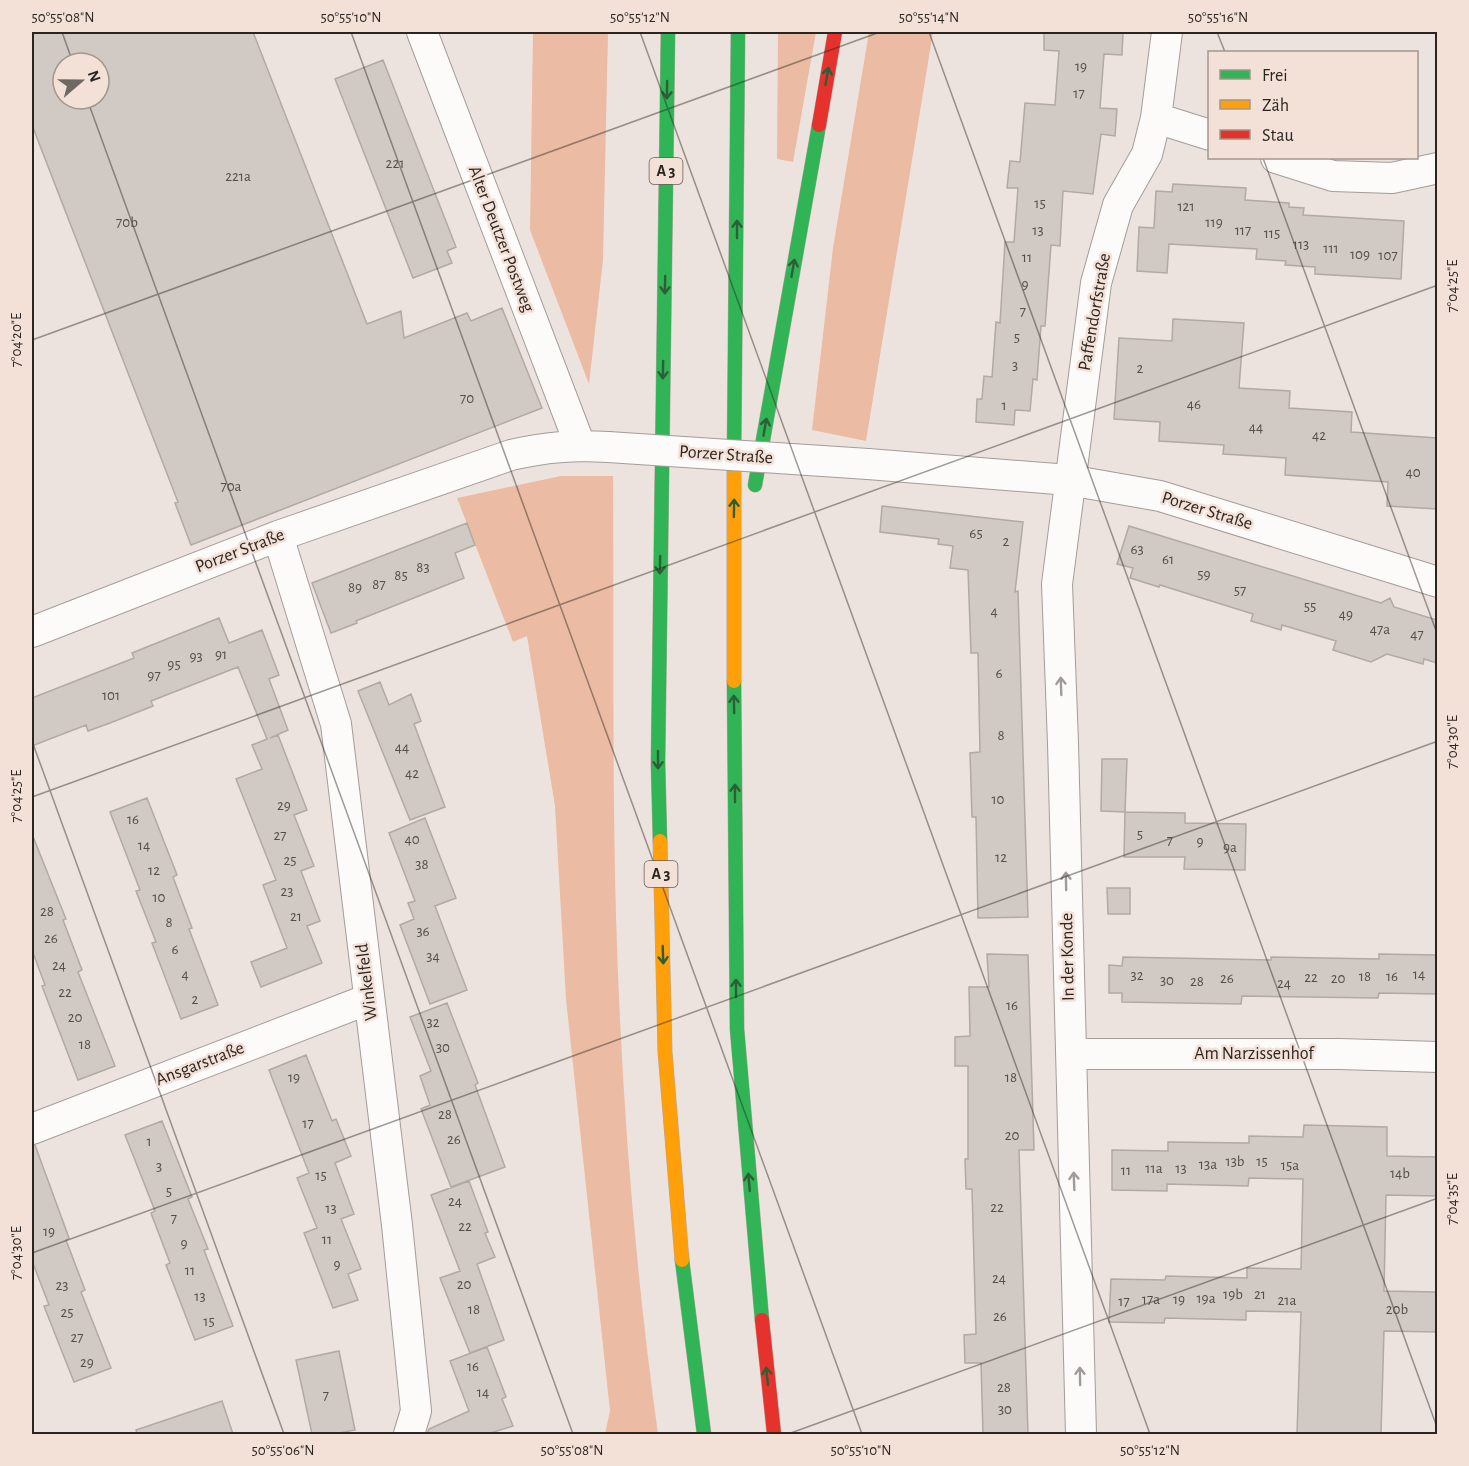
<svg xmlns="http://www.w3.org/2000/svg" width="1469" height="1466" viewBox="0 0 1469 1466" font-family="'Alegreya Sans',sans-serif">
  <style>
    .forest { fill: #ebbba3 }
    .building { fill: #d0c9c4; stroke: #b0a9a5; stroke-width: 1.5; fill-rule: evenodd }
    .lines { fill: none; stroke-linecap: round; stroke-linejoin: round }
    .street-casing { stroke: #a39c98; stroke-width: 32 }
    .fast-casing { stroke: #b7a9a2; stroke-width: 15 }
    .slow-casing { stroke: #b7a9a2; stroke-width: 15 }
    .jam-casing { stroke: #b7a9a2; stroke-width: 15 }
    .street { stroke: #fcfbfa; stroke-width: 30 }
    .fast { stroke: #30b455; stroke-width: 14 }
    .slow { stroke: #ff9f0a; stroke-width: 14 }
    .jam { stroke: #e5322d; stroke-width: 14 }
    .street-bridge-casing { stroke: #a39c98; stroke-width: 32; stroke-linecap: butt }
    .street-bridge { stroke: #fcfbfa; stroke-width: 30 }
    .oneway { stroke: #2d5e36 }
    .oneway2 { stroke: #9e9b98 }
    .ticks { fill: none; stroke: #2b2521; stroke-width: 1.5; stroke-opacity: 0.45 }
    .labels { text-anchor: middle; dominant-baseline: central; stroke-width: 5; stroke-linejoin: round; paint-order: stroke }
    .number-label { font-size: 15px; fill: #544e4a }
    .shield { fill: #f3e1d8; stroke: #675d58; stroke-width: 1.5 }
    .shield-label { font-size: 16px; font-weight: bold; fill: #2b2521 }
    .street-label { font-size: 18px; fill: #2b2521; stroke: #f3e1d8 }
    .neatline { fill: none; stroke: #2b2521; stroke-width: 2 }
    .ticks-label { font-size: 15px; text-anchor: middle; fill: #2b2521 }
  </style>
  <rect width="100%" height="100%" fill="#ede3de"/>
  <!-- forest -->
  <path class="forest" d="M533,32H608L603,260L589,384L530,230Z
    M778,32H816L793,162L777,159Z
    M869,32H933L866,441L812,430L833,248Z
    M561,476H613C614,623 612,769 616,915C621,1089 634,1262 658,1434H605L610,1411L566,999L555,806L527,636L513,642L457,498Z"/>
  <!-- building -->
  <path class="building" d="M32,32H253L367,324L401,311L404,338L467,313L471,321L502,308L542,408L191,545L175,503L178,502L32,125ZM63,63H99V99H63Z
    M1044,32H1123L1122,55L1104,54L1100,108L1117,109L1115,136L1101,134L1093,194L1063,191L1060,246L1051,245L1045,326H1041L1037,380L1033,379L1030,411L1015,410L1014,425L976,422L977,399H982L984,376L992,377L996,322L1000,323L1005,242H1014L1018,188H1007L1010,161L1020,162L1025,103L1055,105L1059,51L1044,50Z
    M383,60L456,247L447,251L452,263L413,278L335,79Z
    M1173,184L1246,188L1245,200L1289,203V207L1304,208L1303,215L1404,221L1401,279L1315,274V267L1285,265L1286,261L1256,259L1257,249L1169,244L1167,273L1137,271L1139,227L1154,228L1156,191L1172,192Z
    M1173,319L1244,323L1239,388L1290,391L1289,408L1352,412L1351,432L1437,438V509L1387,506L1388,482L1285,475L1286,458L1223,454L1224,445L1159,441L1160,422L1114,419L1119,338L1172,341Z
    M882,506L1023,522L1015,592L1018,591L1028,917L978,918L976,817H972L970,753L980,752L978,653H971L968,570L950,568L953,546L938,544L939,539L880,532Z
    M467,523L475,545L455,553L464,578L356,621L357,623L331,633L312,583Z
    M1129,526L1381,603L1390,598L1394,607L1437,620V663L1424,659L1423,664L1387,654L1371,662L1333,650L1336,641L1282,625L1281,630L1251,621L1253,614L1160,585L1159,587L1130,578L1133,568L1117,564Z
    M219,618L229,643L262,630L279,675L269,679L288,730L270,738L278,735L307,810L294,815L314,866L301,871L320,921L307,926L322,963L261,987L251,962L287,948L263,885L276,880L236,779L262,769L252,745L267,739L238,667L151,701L153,706L110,723L88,731L86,725L32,746V698L134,658L132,653Z
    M380,682L389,705L411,694L421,721L414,724L445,807L410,820L358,691Z
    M1102,759H1127L1125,812L1101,811Z
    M147,798L177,875L173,877L192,928L189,929L218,1005L181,1019L152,943L156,942L136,891L140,890L110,812Z
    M1125,812L1185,813V823L1246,824L1245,870L1184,869L1185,857H1124Z
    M425,818L456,898L435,906L467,990L430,1004L400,925L414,919L408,903L415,901L389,833Z
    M32,834L66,919L63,920L82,970L78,972L115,1066L78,1080L42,986L45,985L32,950Z
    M1107,888H1130V914H1108Z
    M987,954L1028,955L1034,1150H1019L1028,1434H983L981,1363H965L964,1335L976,1334L972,1189H966L965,1159H968V1066H955V1037L970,1036L969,987H989Z
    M1379,954L1437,955V994L1379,993L1378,998L1242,996L1241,1004L1122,1002V993H1109V965L1122,966L1123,957L1271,960V957L1379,959Z
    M447,1003L478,1083L475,1085L505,1167L451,1187L421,1109L430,1105L420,1076L431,1071L410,1017Z
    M306,1055L332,1121L336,1119L351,1156L335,1163L354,1214L341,1219L361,1269L348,1274L358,1300L333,1308L304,1233L317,1228L297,1178L309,1173L269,1070Z
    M162,1121L192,1197L188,1199L208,1249L204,1250L233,1326L195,1340L166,1265L170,1263L151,1213L155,1211L125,1135Z
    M1304,1125L1387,1127V1156L1437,1157V1196L1386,1195L1384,1291L1437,1292V1332L1384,1331L1381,1434H1297L1301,1312L1246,1311V1320L1165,1318L1164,1323L1109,1322L1111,1279L1165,1280L1166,1276L1247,1278V1268L1301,1269L1303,1179L1249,1178L1248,1186L1167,1184V1191L1112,1190V1150L1168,1151V1142L1249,1143V1136L1303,1137Z
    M35,1145L69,1238L66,1240L85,1290L81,1292L111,1368L74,1382L44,1306L49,1305L32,1261V1146Z
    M469,1181L488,1232L485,1233L495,1257L477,1264L504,1340L470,1353L440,1278L460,1271L431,1195Z
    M487,1347L506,1397L502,1399L513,1426L487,1434H427L429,1429L469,1411L450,1361Z
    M339,1351L355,1430L334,1434H312L296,1360Z
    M222,1401L233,1434H137L136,1430Z"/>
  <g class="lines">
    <!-- street casing -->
    <g class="street-casing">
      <path id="street" d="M422,32L580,445
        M1156,118L1210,135
        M1276,158L1333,176L1392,178L1438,168
        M868,464L1069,480L1160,496L1438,582
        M278,536L336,724L397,1225L416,1411L409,1434
        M32,632L278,536L511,455C546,447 572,445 608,447
        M1071,1054H1340L1438,1057
        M32,1129L369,999
        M1081,1434L1063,743L1057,584L1096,283L1118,205L1147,154L1156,118L1167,32"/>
    </g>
    <!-- fast casing -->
    <g class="fast-casing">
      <path id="fast" d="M734,457L738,32
        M755,485L819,125
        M734,681L737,1029L762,1320
        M660,841L658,763L668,32
        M682,1260L704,1434"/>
    </g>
    <!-- slow casing -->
    <g class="slow-casing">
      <path id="slow" d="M734,681V457
        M660,841L665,1052L682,1260"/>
    </g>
    <!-- jam casing -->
    <g class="jam-casing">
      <path id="jam" d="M819,125L835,32
        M762,1320L774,1434"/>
    </g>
    <!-- street -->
    <use href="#street" class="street"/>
    <!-- fast -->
    <use href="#fast" class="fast"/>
    <!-- slow -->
    <use href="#slow" class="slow"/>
    <!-- jam -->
    <use href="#jam" class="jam"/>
    <!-- street-bridge casing -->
    <g class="street-bridge-casing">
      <path id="street-bridge" d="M608,447L868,464"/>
    </g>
    <!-- street-bridge -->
    <use href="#street-bridge" class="street-bridge"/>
  </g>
  <!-- one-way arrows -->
  <defs><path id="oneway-shaft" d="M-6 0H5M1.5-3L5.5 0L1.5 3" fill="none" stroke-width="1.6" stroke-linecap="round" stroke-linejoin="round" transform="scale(1.5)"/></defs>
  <g class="oneway">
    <use href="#oneway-shaft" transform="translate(827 76) rotate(-80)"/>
    <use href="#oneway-shaft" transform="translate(667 90) rotate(91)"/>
    <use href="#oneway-shaft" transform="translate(737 229) rotate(-90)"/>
    <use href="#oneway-shaft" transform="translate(793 268) rotate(-80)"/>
    <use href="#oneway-shaft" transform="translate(665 285) rotate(91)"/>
    <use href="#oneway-shaft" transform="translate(663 370) rotate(91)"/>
    <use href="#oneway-shaft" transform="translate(765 427) rotate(-80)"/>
    <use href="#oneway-shaft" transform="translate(734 508) rotate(-89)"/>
    <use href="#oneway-shaft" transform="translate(660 565) rotate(91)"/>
    <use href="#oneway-shaft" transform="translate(734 704) rotate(-91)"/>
    <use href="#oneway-shaft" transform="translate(658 760) rotate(90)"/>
    <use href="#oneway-shaft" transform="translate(735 793) rotate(-90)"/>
    <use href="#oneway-shaft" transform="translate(663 955) rotate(88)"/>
    <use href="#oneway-shaft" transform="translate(736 988) rotate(-90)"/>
    <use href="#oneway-shaft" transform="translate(749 1182) rotate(-95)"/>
    <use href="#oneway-shaft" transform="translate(767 1376) rotate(-96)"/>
  </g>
  <g class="oneway2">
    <use href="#oneway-shaft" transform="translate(1061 686) rotate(-92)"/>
    <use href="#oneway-shaft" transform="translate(1066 881) rotate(-91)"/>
    <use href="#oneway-shaft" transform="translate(1074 1181) rotate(-92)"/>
    <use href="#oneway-shaft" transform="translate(1080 1376) rotate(-91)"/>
  </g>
  <!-- ticks -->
  <path class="ticks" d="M62,32L73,63M351,32L862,1434M640,32L1150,1434M929,32L1438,1430M1217,32L1225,52M87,99L573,1434M1263,158L1438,636M32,340L880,32M32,741L284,1434M32,797L1438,285M32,1253L1438,741M788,1434L1438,1198"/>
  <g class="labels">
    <!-- number labels -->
    <g class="number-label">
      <text x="1081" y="66">19</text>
      <text x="1079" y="93">17</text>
      <text x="395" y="163">221</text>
      <text x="238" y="176">221a</text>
      <text x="1040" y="203">15</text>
      <text x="1186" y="206">121</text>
      <text x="127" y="222">70b</text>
      <text x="1214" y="222">119</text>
      <text x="1038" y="230">13</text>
      <text x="1243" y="230">117</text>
      <text x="1272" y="233">115</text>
      <text x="1301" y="244">113</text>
      <text x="1331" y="248">111</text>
      <text x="1360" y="254">109</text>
      <text x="1388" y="255">107</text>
      <text x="1027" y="257">11</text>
      <text x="1025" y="284">9</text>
      <text x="1023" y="311">7</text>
      <text x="1017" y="337">5</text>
      <text x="1015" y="365">3</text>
      <text x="1140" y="368">2</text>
      <text x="467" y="398">70</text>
      <text x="1194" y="404">46</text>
      <text x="1004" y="405">1</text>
      <text x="1256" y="427">44</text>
      <text x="1319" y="435">42</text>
      <text x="1413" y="472">40</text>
      <text x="231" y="486">70a</text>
      <text x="976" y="533">65</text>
      <text x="1006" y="541">2</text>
      <text x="1137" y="549">63</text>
      <text x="1168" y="559">61</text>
      <text x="423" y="567">83</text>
      <text x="1204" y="574">59</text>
      <text x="401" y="575">85</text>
      <text x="379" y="584">87</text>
      <text x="355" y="587">89</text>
      <text x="1240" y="590">57</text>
      <text x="1310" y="606">55</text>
      <text x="994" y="611">4</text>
      <text x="1346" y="614">49</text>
      <text x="1380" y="629">47a</text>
      <text x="1417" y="634">47</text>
      <text x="221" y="654">91</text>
      <text x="196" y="656">93</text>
      <text x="174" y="664">95</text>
      <text x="999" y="673">6</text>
      <text x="154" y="675">97</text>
      <text x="111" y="695">101</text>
      <text x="1001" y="735">8</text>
      <text x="402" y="747">44</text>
      <text x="412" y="773">42</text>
      <text x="998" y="799">10</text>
      <text x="284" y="805">29</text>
      <text x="133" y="819">16</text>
      <text x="1140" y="834">5</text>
      <text x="280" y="835">27</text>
      <text x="412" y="839">40</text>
      <text x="1170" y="840">7</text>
      <text x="1200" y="841">9</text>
      <text x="144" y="845">14</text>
      <text x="1230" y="847">9a</text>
      <text x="1001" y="857">12</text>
      <text x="290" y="860">25</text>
      <text x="422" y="864">38</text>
      <text x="154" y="870">12</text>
      <text x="287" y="891">23</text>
      <text x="159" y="897">10</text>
      <text x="47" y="911">28</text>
      <text x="296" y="916">21</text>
      <text x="169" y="922">8</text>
      <text x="423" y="931">36</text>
      <text x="51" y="938">26</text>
      <text x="175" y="949">6</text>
      <text x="433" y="956">34</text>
      <text x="59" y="965">24</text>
      <text x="185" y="974">4</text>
      <text x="1419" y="974">14</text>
      <text x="1137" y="975">32</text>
      <text x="1365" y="976">18</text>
      <text x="1392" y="976">16</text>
      <text x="1311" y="977">22</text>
      <text x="1227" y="978">26</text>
      <text x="1338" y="978">20</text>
      <text x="1167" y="980">30</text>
      <text x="1197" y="981">28</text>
      <text x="1284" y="983">24</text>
      <text x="65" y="992">22</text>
      <text x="195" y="999">2</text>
      <text x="1012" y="1005">16</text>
      <text x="75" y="1017">20</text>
      <text x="433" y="1022">32</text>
      <text x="85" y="1044">18</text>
      <text x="443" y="1047">30</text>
      <text x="294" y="1077">19</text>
      <text x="1011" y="1077">18</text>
      <text x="445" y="1114">28</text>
      <text x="308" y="1123">17</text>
      <text x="1012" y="1135">20</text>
      <text x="454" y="1139">26</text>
      <text x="149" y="1141">1</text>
      <text x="1235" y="1161">13b</text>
      <text x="1262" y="1161">15</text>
      <text x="1208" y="1164">13a</text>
      <text x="1290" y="1165">15a</text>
      <text x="159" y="1166">3</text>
      <text x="1154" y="1168">11a</text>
      <text x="1181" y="1168">13</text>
      <text x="1126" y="1170">11</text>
      <text x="1400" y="1173">14b</text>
      <text x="321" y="1175">15</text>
      <text x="169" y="1191">5</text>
      <text x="455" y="1201">24</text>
      <text x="997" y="1207">22</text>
      <text x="331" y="1208">13</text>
      <text x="174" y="1218">7</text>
      <text x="465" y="1226">22</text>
      <text x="49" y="1231">19</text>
      <text x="327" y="1239">11</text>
      <text x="184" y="1243">9</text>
      <text x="337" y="1264">9</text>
      <text x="190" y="1270">11</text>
      <text x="999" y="1278">24</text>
      <text x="464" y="1284">20</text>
      <text x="62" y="1285">23</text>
      <text x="1233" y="1294">19b</text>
      <text x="1260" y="1294">21</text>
      <text x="200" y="1296">13</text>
      <text x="1206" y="1298">19a</text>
      <text x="1151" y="1299">17a</text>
      <text x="1179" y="1299">19</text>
      <text x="1287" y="1300">21a</text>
      <text x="1124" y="1301">17</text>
      <text x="474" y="1309">18</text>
      <text x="1397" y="1309">20b</text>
      <text x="67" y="1312">25</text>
      <text x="1000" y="1316">26</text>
      <text x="209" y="1321">15</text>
      <text x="77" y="1337">27</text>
      <text x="87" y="1362">29</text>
      <text x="473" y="1366">16</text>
      <text x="1004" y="1387">28</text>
      <text x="483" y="1392">14</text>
      <text x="326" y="1395">7</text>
      <text x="1005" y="1409">30</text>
    </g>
    <!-- shield labels -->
    <g class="shield">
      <rect x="649.5" y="158" width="33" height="26" rx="4.5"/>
      <rect x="644.5" y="861" width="33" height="26" rx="4.5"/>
    </g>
    <g class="shield-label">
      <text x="666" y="171">A 3</text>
      <text x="661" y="874">A 3</text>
    </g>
    <!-- street labels -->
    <g class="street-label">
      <text transform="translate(501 239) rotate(69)">Alter Deutzer Postweg</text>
      <text transform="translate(1095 312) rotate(-80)">Paffendorfstraße</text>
      <text transform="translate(726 455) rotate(4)">Porzer Straße</text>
      <text transform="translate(1207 511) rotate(17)">Porzer Straße</text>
      <text transform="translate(240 551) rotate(-21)">Porzer Straße</text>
      <text transform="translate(1068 957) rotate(-91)">In der Konde</text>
      <text transform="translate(367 982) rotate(-97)">Winkelfeld</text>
      <text x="1254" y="1054">Am Narzissenhof</text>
      <text transform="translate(200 1064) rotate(-21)">Ansgarstraße</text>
    </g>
  </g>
  <!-- border -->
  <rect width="1469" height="1466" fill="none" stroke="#f3e1d8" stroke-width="66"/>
  <!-- legend -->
  <rect x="1208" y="51" width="210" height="108" fill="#f3e1d8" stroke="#a3968f" stroke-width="1.5"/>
  <rect x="1220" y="70" width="30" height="9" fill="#30b455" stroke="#a3968f" stroke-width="1.5"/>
  <text x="1262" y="81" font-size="18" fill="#2b2521">Frei</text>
  <rect x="1220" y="100" width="30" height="9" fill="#ff9f0a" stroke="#a3968f" stroke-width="1.5"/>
  <text x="1262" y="111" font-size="18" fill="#2b2521">Zäh</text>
  <rect x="1220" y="130" width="30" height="9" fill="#e5322d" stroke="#a3968f" stroke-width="1.5"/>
  <text x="1262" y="141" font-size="18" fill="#2b2521">Stau</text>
  <!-- north arrow -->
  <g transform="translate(81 81) rotate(70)"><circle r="28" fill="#f3e1d8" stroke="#a3968f" stroke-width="1.5"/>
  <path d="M0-4.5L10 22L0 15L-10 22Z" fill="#6f6863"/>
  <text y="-9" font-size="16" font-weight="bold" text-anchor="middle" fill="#2b2521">N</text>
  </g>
  <rect x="33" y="33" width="1403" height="1400" class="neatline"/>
  <g class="ticks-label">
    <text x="63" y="22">50°55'08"N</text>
    <text x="351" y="22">50°55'10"N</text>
    <text x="640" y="22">50°55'12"N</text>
    <text x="929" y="22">50°55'14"N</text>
    <text x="1218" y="22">50°55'16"N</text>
    <text transform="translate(1452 286) rotate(-90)" y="5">7°04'25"E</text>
    <text transform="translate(16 340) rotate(-90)" y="5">7°04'20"E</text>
    <text transform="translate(1452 742) rotate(-90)" y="5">7°04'30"E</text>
    <text transform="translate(16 796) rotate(-90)" y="5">7°04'25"E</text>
    <text transform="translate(1452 1199) rotate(-90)" y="5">7°04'35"E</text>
    <text transform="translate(16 1253) rotate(-90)" y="5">7°04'30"E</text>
    <text x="283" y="1455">50°55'06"N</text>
    <text x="572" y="1455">50°55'08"N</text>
    <text x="861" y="1455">50°55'10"N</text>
    <text x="1150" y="1455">50°55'12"N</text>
  </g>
</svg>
